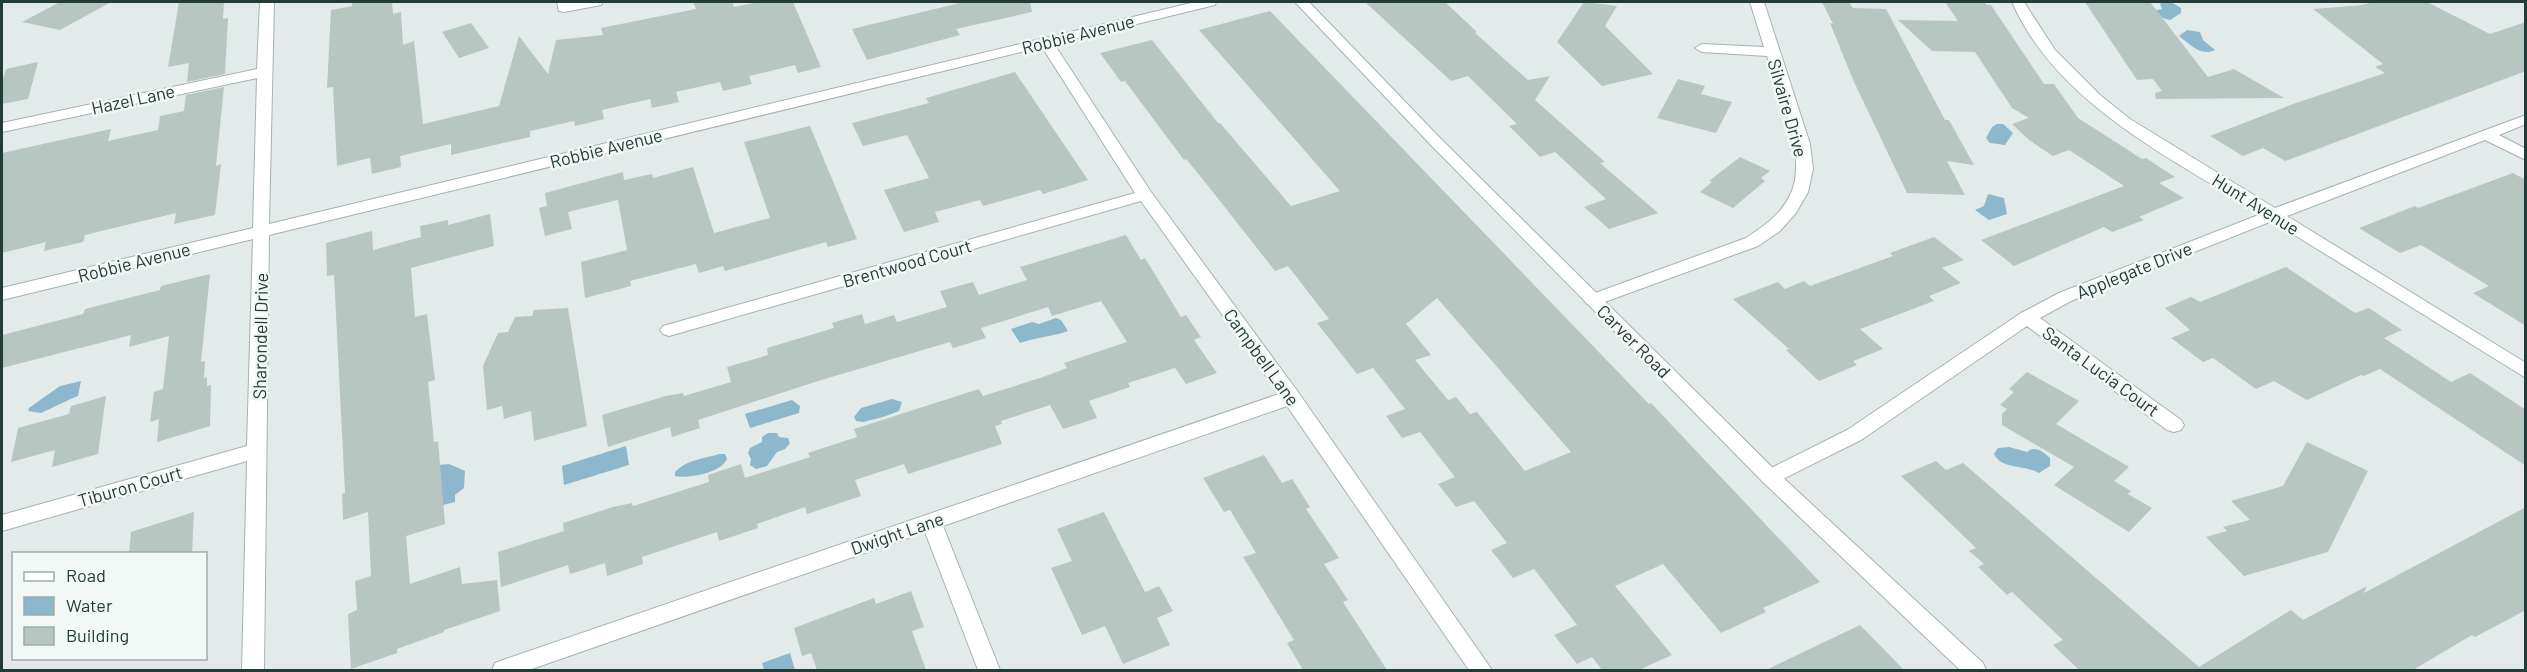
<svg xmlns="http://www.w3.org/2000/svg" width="2527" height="672" viewBox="0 0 2527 672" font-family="Barlow,sans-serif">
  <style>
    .water { fill: #8db7cd }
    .building { fill: #b8c6c2; fill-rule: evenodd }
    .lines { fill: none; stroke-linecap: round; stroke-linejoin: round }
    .minor-casing { stroke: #a5b3b1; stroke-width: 2 }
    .tertiary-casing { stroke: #a5b3b1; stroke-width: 2 }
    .minor { fill: #fff; fill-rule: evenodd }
    .tertiary { fill: #fff; fill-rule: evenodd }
    .labels { text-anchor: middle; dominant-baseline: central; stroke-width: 5; stroke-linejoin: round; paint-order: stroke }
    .street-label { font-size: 18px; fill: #233b39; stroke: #f2f8f6 }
  </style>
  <rect width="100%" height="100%" fill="#e2ebe9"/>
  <!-- water -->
  <path class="water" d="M2163,2H2171L2181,8V13L2170,20L2163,18L2154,11L2162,9L2160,4Z
    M2187,30L2200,32L2203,40L2215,50C2200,57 2190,44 2179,36Z
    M1997,124H2003L2013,133L2005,145L1990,143L1986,138L1992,127Z
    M1988,194L2004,198L2007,214L1989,220L1975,210L1984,206Z
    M1056,318L1061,320L1068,331C1051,337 1037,337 1020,343L1011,329L1032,322L1039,324Z
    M81,381L78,396L73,398L41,413L28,411L29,408L60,386Z
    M892,399L902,402L899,411L883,417L863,422L856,421L854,417L861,408Z
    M792,400L800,406L799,413L750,428L745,414Z
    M768,433H777L779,437L788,438L790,443L785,449L777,452L767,466L756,469L750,465L751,459L748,453L750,448L762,442V437Z
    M626,446L629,465L564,485L562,466Z
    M2009,447L2027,452C2036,445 2043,452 2050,458V466L2039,473C2023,464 2002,470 1994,454L1998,448Z
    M719,454H725L727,459C721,473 688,479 675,476V472C688,459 703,459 719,454Z
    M449,464L465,471L464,488L455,495V502L443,505L438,465Z
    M790,653L795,670H764L762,663Z"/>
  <!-- building -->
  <path class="building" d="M60,2H111L60,30L22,22Z
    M179,2H224L223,19L228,18L225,74L187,82L189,63L168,67Z
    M352,2H392L393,14L401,12L403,45L414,41L423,124L499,106L519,36L548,74L556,40L603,35L601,28L696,9L693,2H732L734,7L759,2H793L821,67L798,73L795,65L749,76L752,84L723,91L720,82L676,92L679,102L652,108L650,99L602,110L604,119L575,126L574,121L530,131V137L451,155V144L400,156L401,167L372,174L370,158L337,166L333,87L327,88L331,10L352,6Z
    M964,2H1030L1032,12L956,29L960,35L867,60L852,29Z
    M1365,2H1445L1477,32L1475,33L1528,80L1550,76L1535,100L1605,162L1600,163L1658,213L1609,229L1584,207L1606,199L1555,152L1540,157L1509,126L1517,124L1468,76L1451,81Z
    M1584,2L1617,6L1605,26L1653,74L1602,86L1557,42Z
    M1822,2H1849L1853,8L1886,9L1945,120H1949L1974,165L1947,161L1965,195L1907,193L1854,82L1830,23L1833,24Z
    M1945,2H1984L1987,5H1991L2044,84H2054L2078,118L2142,159L2146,158L2175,177L2159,183L2184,198L2139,217L2144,220L2112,232L2104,227L2014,266L1981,240L2124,186L2069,150L2053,156L2029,140L2012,124L2029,118L2012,108L1975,52L1932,51L1898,20L1958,21Z
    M2085,2H2150L2208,77L2234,69L2284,98L2156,99L2155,93L2162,91L2153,79L2137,80Z
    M2374,2L2429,3L2490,34L2526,22V71L2285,161L2263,148L2243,156L2210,136L2293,104L2385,73L2375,67L2383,64L2313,9L2362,5Z
    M1270,11L1649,404L1651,403L1820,582L1763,608L1766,612L1721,633L1663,564L1615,586L1672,655L1639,670H1602L1592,657L1577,664L1554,635L1577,625L1534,569L1513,578L1491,550L1507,543L1474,501L1456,507L1438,484L1455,477L1420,432L1402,438L1386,416L1405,409L1373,368L1357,374L1317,323L1329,319L1288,266L1275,271L1205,182L1186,159L1184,160L1125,81L1121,82L1100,53L1152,40L1218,123H1220L1291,206L1340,191L1199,30ZM1437,298L1571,452L1525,471L1477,412L1470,414L1456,397L1448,400L1415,360L1431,355L1406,324Z
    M471,23L489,48L459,58L442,32Z
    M38,62L28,99L2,104V82L6,69Z
    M1015,72L1088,180L1043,194L1040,190L983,206L980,200L935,212L939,222L904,232L884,190L929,178L907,135L863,146L852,123L929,103L926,98Z
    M1678,79L1705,86L1701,94L1732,102L1716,133L1657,118Z
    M224,87L216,166L221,164L215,215L174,224L176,213L85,235L83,242L44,251L46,242L2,253V153L111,129L108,141L158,130L160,116L184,111L186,95Z
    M810,126L857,239L828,247L826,242L725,271L723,266L699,273L696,264L630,281L631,286L585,298L581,262L627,250L618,200L568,212L572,229L545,236L539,208L547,206L545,193L623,172L624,180L652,174L653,178L693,167L714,233L770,218L744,142Z
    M1740,157L1770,171L1761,178L1765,181L1733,208L1700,192L1712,182L1709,181Z
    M2513,173L2526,180V326L2473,293L2489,286L2421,245L2400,253L2359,228L2415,206L2418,208Z
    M490,214L494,246L411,268L415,317L427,314L435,380L428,382L434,442L438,441L445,524L406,536L410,584L460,567L462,584L497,580L500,611L444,630V632L397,649V653L351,669L348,614L357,610L355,581L371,576L368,512L343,520L342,494L345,493L334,275L327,276L326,243L372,231L373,250L421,237L420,226L448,220V225Z
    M1126,235L1141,260L1145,258L1181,317L1186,315L1201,337L1194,340L1217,373L1186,384L1175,368L1128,383L1130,387L1089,401L1097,418L1063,429L1050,405L1001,421L1002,424L995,426L1002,444L908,474L904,464L855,480L861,496L807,514L805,507L757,524L758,528L719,541L717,532L642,557L643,564L607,576L605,563L570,574L568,565L501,587L498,552L564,531L563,523L613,507L632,503L633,506L709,482L708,475L741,464L745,478L810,457L808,453L857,437L854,429L979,389L983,396L1040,378L1067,368L1064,363L1127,342L1101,301L1052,316L1048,307L981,328L986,338L953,348L950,342L818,381L698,420L700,428L672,437L670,427L608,447L602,415L666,396L683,393L684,396L731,382L727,367L768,355L767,348L834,328L832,323L862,314L865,324L894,315L897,322L947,307L940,291L973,282L979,295L1027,280L1020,267Z
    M1934,237L1964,260L1942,268L1961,283L1929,296L1934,301L1860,329L1883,349L1853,361L1857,365L1819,381L1786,350L1789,349L1733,299L1778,282L1785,289L1804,281L1810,286L1893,256L1890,253Z
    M2286,267L2355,313L2369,308L2402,330L2384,338L2451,382L2470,373L2526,410V466L2380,369L2364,376L2361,375L2307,400L2274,381L2256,389L2213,358L2203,362L2171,338L2190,330L2165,308L2191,297L2200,302Z
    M210,274L201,362L205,361L204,378L207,377V386L211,385L210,426L157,442L159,419L150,422L154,392L163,389L169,336L129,347L131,335L2,368V335L83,314L85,309L160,290L161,286Z
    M568,308L587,426L534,441L531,411L504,419L502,406L487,410L483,366L498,333L508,332L515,317L532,316L534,310Z
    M2027,372L2079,401L2056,424L2129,467L2114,481L2131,491L2128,494L2152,508L2129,532L2054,485L2074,467L2002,425V414L2007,409L2000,405L2014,392L2009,389Z
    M106,396L98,454L52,467L55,450L11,462L18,428L69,414L71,406Z
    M2307,442L2368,471L2328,552L2244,576L2206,537L2227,531L2223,527L2250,520L2231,501L2283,486Z
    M1264,455L1282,483L1292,479L1310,507L1306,509L1339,558L1324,564L1348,600L1343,602L1387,670H1303L1287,643L1294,640L1243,557L1256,553L1230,510L1224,512L1203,478Z
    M1936,461L1946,470L1963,463L2199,667L2291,610L2303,620L2367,586L2364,593L2526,507V610L2475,637L2472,635L2413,670H2079L2053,645L2063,640L2012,592L2007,595L1978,567L1984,564L1969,551L1976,548L1901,476Z
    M194,512L192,554H129L131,532Z
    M1104,512L1145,592L1159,586L1173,611L1157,618L1170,645L1123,664L1105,626L1082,635L1051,568L1072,561L1057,529Z
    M911,591L924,627L912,631L926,670H817L811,653L802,656L794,628L874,598L876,604Z
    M1860,625L1904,670H1766Z"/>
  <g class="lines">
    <!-- minor casing -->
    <g class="minor-casing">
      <path id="minor" d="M260,2H274L269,224L1195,2H1216L1215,5L1054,44L1151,192L1298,392L1492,670H1469L1287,406L943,526L1000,670H978L925,532L529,670H492L495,663L503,660L1279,394L1141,201L669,336L663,334L660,330L663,326L1135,193L1042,47L269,235L264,670H242L247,461L2,531V515L247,446L253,239L2,300V288L253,228L257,78L2,132V123L257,69Z
        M557,2H603L601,5L564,12L559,11Z
        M1750,2H1764L1810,144L1813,169L1808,192L1796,213L1780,231L1758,246L1599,304H1587L1584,300L1587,296L1746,238C1764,226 1782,214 1791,193C1808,156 1778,93 1767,56L1702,52L1695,48L1702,44L1764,47Z
        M2012,2H2024L2055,50L2100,95L2130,119L2275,208L2526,115V124L2499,135L2526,149V160L2485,140L2287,216L2526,363V378L2272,221L2071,301L2040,318L2181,420L2184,425L2181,430L2174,432L2167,430L2027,326L1861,440L1777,482L1770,485L1763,482L1760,477L1763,472L1847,430L2021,313L2059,293L2261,214C2170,157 2057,104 2012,2Z"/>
    </g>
    <!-- tertiary casing -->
    <g class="tertiary-casing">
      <path id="tertiary" d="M1295,2H1309L1440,138L1777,472L1983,663L1986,670H1960L1763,482L1430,144Z"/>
    </g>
    <!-- minor -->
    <use href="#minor" class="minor"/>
    <!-- tertiary -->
    <use href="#tertiary" class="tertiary"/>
  </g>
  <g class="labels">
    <!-- street labels -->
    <g class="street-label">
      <text transform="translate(1078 34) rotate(-14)">Robbie Avenue</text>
      <text transform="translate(133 99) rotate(-12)">Hazel Lane</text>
      <text transform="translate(1788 108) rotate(74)">Silvaire Drive</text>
      <text transform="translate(606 148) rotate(-14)">Robbie Avenue</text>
      <text transform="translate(2256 204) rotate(32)">Hunt Avenue</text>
      <text transform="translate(134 262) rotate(-14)">Robbie Avenue</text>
      <text transform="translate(907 263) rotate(-16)">Brentwood Court</text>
      <text transform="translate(2134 270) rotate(-22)">Applegate Drive</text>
      <text transform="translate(260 336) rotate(-89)">Sharondell Drive</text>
      <text transform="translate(1634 341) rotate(45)">Carver Road</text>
      <text transform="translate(1262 357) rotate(54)">Campbell Lane</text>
      <text transform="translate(2101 371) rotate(36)">Santa Lucia Court</text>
      <text transform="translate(130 486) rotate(-16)">Tiburon Court</text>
      <text transform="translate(897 533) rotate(-19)">Dwight Lane</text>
    </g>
  </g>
  <!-- border -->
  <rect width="2527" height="672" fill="none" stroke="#233b39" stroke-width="6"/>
  <!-- legend -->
  <rect x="12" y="552" width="195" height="108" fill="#f2f8f6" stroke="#9facaa" stroke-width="1.5"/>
  <rect x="24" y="572" width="30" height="9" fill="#ffffff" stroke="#9facaa" stroke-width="1.5"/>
  <text x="66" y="582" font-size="18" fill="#233b39">Road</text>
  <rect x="24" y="597" width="30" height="18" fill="#8db7cd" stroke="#9facaa" stroke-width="1.5"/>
  <text x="66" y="612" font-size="18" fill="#233b39">Water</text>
  <rect x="24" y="627" width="30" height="18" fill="#b8c6c2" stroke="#9facaa" stroke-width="1.5"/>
  <text x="66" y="642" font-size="18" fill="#233b39">Building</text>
</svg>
